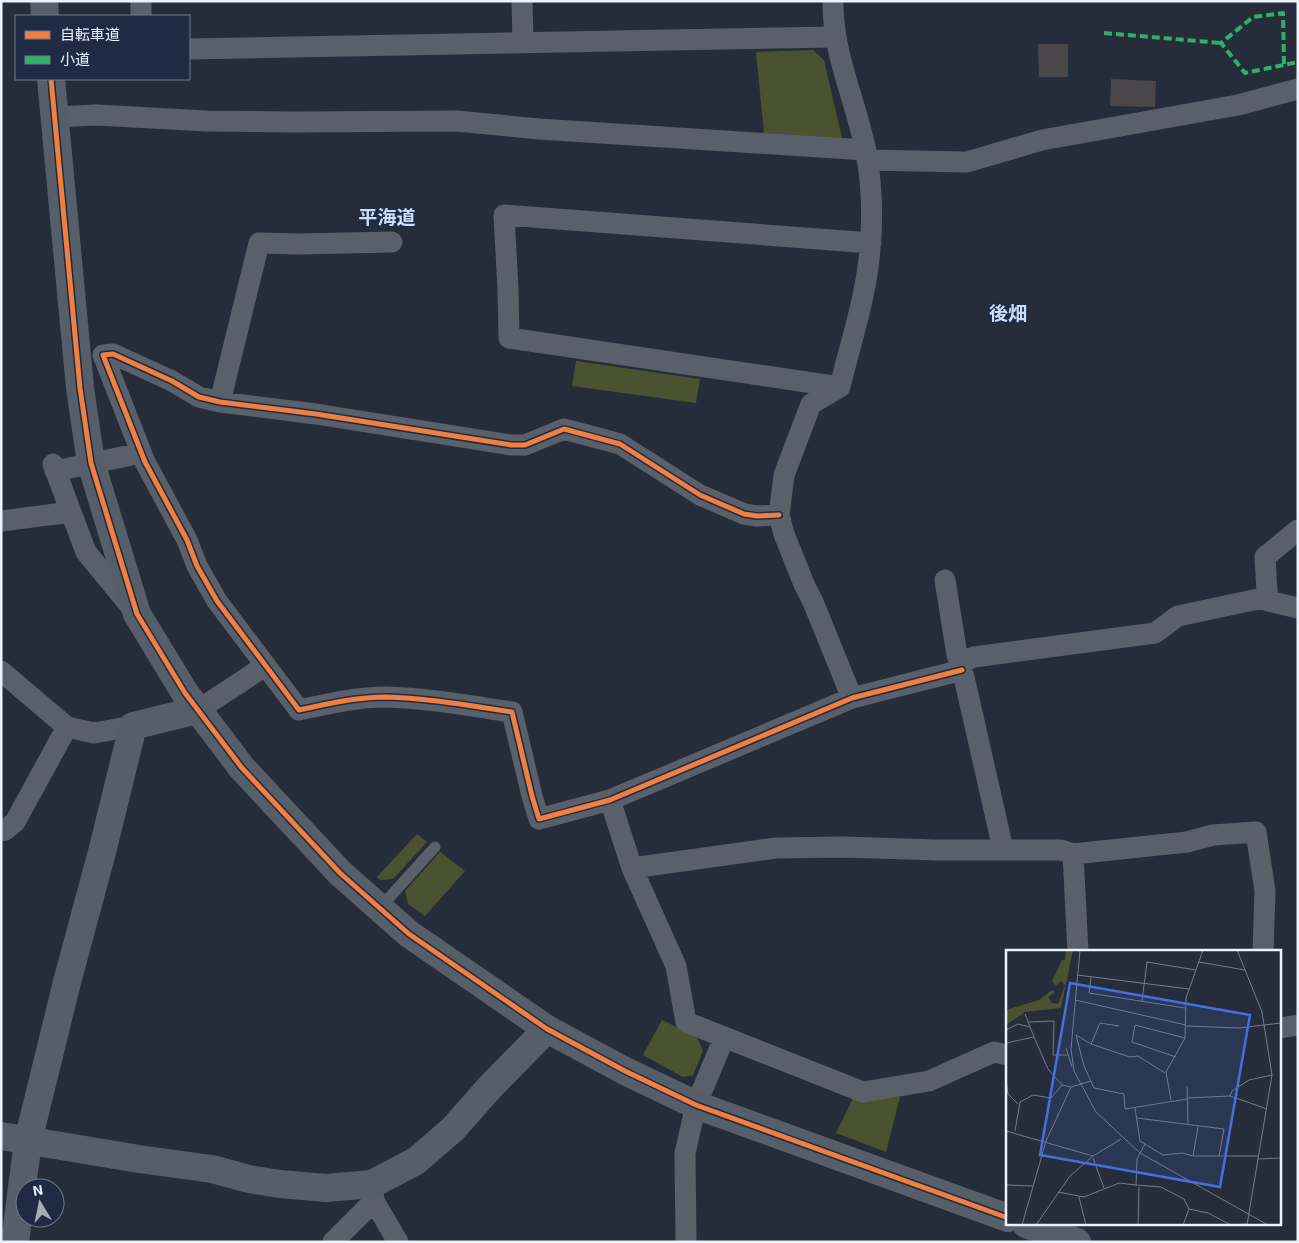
<svg xmlns="http://www.w3.org/2000/svg" width="1299" height="1243" viewBox="0 0 1299 1243" font-family="'Exo 2','Noto Sans JP',sans-serif">
  <style>
    .green { fill: #4b5230 }
    .building { fill: #4a474a }
    .lines { fill: none; stroke-linecap: round; stroke-linejoin: round }
    .lane { stroke: #5a606a; stroke-width: 11 }
    .street { stroke: #5a606a; stroke-width: 21 }
    .secondary { stroke: #565e6a; stroke-width: 28 }
    .quiet { stroke: #2db169; stroke-width: 4; stroke-dasharray: 8 4; stroke-linecap: butt }
    .cycleway-casing { stroke: #1e2b42; stroke-width: 8 }
    .cycleway { stroke: #f27e40; stroke-width: 5 }
    .labels { text-anchor: middle; dominant-baseline: central; stroke-width: 4; stroke-linejoin: round; paint-order: stroke }
    .quarter-label { font-size: 19px; font-weight: bold; fill: #cbddfb; stroke: #1e2b42 }
    .inset-road { fill: none; stroke: #757c89; stroke-width: 1 }
    .view { fill: #466fe0; fill-opacity: 0.15; stroke: #466fe0; stroke-width: 2.5 }
    .inset-edge { fill: none; stroke: #ebf2ff; stroke-width: 2.5 }
  </style>
  <rect width="100%" height="100%" fill="#262d3a"/>
  <!-- green -->
  <path class="green" d="M813,50L824,60L842,138L764,133L756,52Z
    M576,361L700,379L696,403L572,386Z
    M417,834L427,842L393,879L380,880L377,877Z
    M440,852L465,871L425,916L408,904L405,891Z
    M662,1020L697,1037L703,1051L693,1075L683,1077L643,1055Z
    M900,1097L886,1152L836,1133L853,1098Z"/>
  <!-- building -->
  <path class="building" d="M1038,44H1068V77H1039Z
    M1111,79L1156,81L1155,107L1110,106Z"/>
  <g class="lines">
    <!-- lane -->
    <path class="lane" d="M379,909L435,847"/>
    <!-- street -->
    <path class="street" d="M141,1V16
      M522,1L523,42
      M833,1C832,55 858,105 867,157C875,207 872,260 860,309C854,335 846,361 840,387L811,404L784,475L779,515L784,534L804,584L813,602L852,698
      M189,49L835,37
      M55,117L96,115L207,121L292,122L457,121L539,129L866,150
      M867,160L967,162L1042,140L1238,105L1298,89
      M840,387L509,338L508,289L504,215L871,243
      M220,402L259,243L299,244L392,242
      M53,464L86,552L132,608
      M55,471L141,453
      M779,515L757,516L744,514L700,495L620,444L564,429L525,445H511L316,414L220,402L199,397L172,381L113,354L103,355L145,462L187,540L197,566L217,601L299,710C327,704 356,697 386,697C428,698 471,706 512,712L532,796L539,819L610,800L852,698L962,670
      M1,521L71,512
      M945,580L957,655L964,677L1003,849
      M1263,598L1267,592L1265,557L1298,530
      M960,663L974,657L1155,633L1178,616L1263,598L1268,601L1298,608
      M1,671L67,727L94,733L133,726
      M198,710L265,666
      M610,800L632,868L676,966L686,1022L863,1092L929,1081L994,1052L1008,1055
      M1,831L5,830L15,822L67,727
      M1073,854L1078,952
      M632,868L776,848L843,847L937,850H1061L1073,854L1187,842L1213,835L1256,832L1265,891L1263,952
      M1280,1028L1298,1025
      M374,1201L398,1242
      M333,1242L374,1201L372,1184
      M686,1242L685,1153L696,1105L724,1038"/>
    <!-- secondary -->
    <path class="secondary" d="M44,1L45,16
      M51,79L80,388L91,463L137,614L185,693L242,768L340,873L409,934L547,1029L625,1071L696,1105L1008,1218
      M1,1136L139,1159L212,1169L249,1179L280,1184L326,1188L372,1184L416,1161L453,1129L491,1086L547,1029
      M1026,1224L1077,1242
      M15,1242L28,1141L67,982L102,852L133,726L198,710"/>
    <!-- quiet -->
    <path class="quiet" d="M1104,33L1221,43
      M1284,64L1283,13L1253,17L1221,43L1245,73L1298,62"/>
    <!-- cycleway casing -->
    <g class="cycleway-casing">
      <path id="cycleway" d="M51,79L80,388L91,463L137,614L185,693L242,768L340,873L409,934L547,1029L625,1071L696,1105L1008,1218
        M779,515L757,516L744,514L700,495L620,444L564,429L525,445H511L316,414L220,402L199,397L172,381L113,354L103,355L145,462L187,540L197,566L217,601L299,710C327,704 356,697 386,697C428,698 471,706 512,712L532,796L539,819L610,800L852,698L962,670"/>
    </g>
    <!-- cycleway -->
    <use href="#cycleway" class="cycleway"/>
  </g>
  <g class="labels">
    <!-- quarter labels -->
    <g class="quarter-label">
      <text x="387" y="216">平海道</text>
      <text x="1008" y="312">後畑</text>
    </g>
  </g>
  <!-- overview -->
  <g transform="translate(1006 950)">
    <rect width="275" height="275" fill="#262d3a"/>
    <path d="M60,0H67L55,58L19,62L0,75V60L33,50L46,40L49,42L42,47L46,53L52,54L59,35L55,31L50,36L46,31L56,10H59Z" fill="#4b5230"/>
    <path class="inset-road" d="M74,0L65,99L68,121L90,162L134,203L262,275M231,0L256,62L266,125L241,275M193,12L239,20M71,25L183,39M85,27L83,43L179,58M69,50L180,75M136,51L141,12L190,20M19,64L28,87M22,72L48,71L47,105H62M180,76L233,78L275,73M0,80L12,74L24,77M0,93L28,87L42,119L56,135L65,137M85,94L94,73L113,76M60,98L66,117M170,107L126,92L129,75L179,88M159,123L132,106L124,107L85,94L70,85L78,116L88,138L118,144L119,159L181,149M0,129L2,144L12,154M181,136L182,175M224,146L226,141L243,130L266,125M181,148L224,146L261,159M165,150L160,122L179,88L180,48L197,0M129,158L134,191L157,205L176,203L187,206H252M131,168L218,179L213,206M0,181L87,206L115,189M9,181L14,152L27,145L45,148L56,135M139,194L131,209L130,235L155,237L178,249L183,259L177,275M187,206L192,177M87,208L98,238M252,209L275,208M0,235L27,236M52,242L78,247L113,233L130,235M73,247L80,275M183,259L202,263L225,275M16,275L40,191L65,137L85,131M30,275L64,226L87,206M132,275L133,237M226,275L241,274"/>
    <path class="view" d="M64,33L244,65L214,237L34,205Z"/>
    <rect width="275" height="275" class="inset-edge"/>
  </g>
  <!-- border -->
  <rect width="1299" height="1243" fill="none" stroke="#ebf2ff" stroke-width="5"/>
  <!-- legend -->
  <rect x="15" y="15" width="175" height="65" fill="#1e2b42" stroke="#707b8e"/>
  <rect x="25" y="31" width="25" height="8" fill="#f27e40" stroke="#707b8e"/>
  <text x="60" y="40" font-size="15" fill="#ebf2ff">自転車道</text>
  <rect x="25" y="56" width="25" height="8" fill="#2db169" stroke="#707b8e"/>
  <text x="60" y="65" font-size="15" fill="#ebf2ff">小道</text>
  <!-- north arrow -->
  <g transform="translate(40 1203) rotate(350)"><circle r="24" fill="#1e2b42" stroke="#707b8e"/>
  <path d="M0-4L9 19L0 12L-9 19Z" fill="#a6adba"/>
  <text y="-8" font-size="14" font-weight="bold" text-anchor="middle" fill="#ebf2ff">N</text>
  </g>
</svg>
